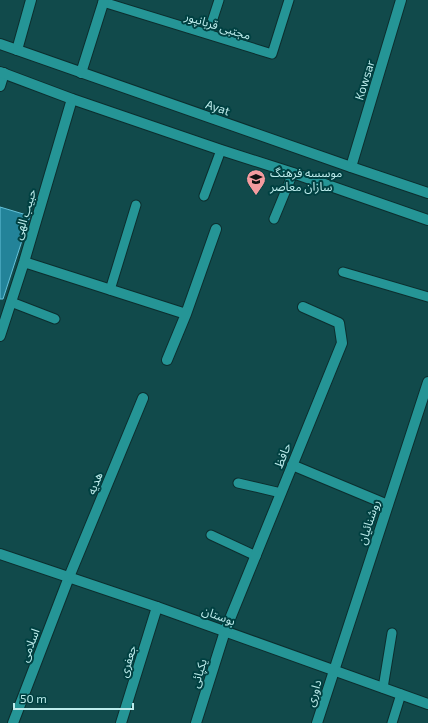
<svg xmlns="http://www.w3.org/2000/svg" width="428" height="723" viewBox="0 0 428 723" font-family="'Exo 2','Noto Sans Arabic',sans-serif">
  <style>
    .building { fill: #238399; stroke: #64c2da }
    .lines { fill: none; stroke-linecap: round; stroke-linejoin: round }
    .service-casing { stroke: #0c2e2e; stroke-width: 11 }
    .minor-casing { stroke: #0c2e2e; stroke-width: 12 }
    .tertiary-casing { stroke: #0c2e2e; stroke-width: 12 }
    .secondary-casing { stroke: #0c2e2e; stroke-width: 12 }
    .service { stroke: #259596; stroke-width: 9 }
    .minor { stroke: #259596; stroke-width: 10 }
    .tertiary { stroke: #259596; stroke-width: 10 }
    .secondary { stroke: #259596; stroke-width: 10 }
    .labels { text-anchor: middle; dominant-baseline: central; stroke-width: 4; stroke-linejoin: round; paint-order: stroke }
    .street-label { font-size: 12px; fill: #bdecec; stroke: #004041 }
    .poi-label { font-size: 12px; fill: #bdecec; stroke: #004041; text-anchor: start }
  </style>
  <rect width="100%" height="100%" fill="#114a4b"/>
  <!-- building -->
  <path class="building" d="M0,207L30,216L3,299H0Z"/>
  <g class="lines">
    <!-- service casing -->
    <g class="service-casing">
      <path id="service" d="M103,2L272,54L289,0
        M208,34L219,0
        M204,196L221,150
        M274,219L293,173
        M343,272L428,297
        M110,290L136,205
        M11,302L55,319
        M238,483L281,493
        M211,535L256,556
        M383,688L392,633
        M392,723L401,694"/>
    </g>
    <!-- minor casing -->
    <g class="minor-casing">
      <path id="minor" d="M81,73L104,0
        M351,167L401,0
        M24,262L186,314
        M0,336L24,262L72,99
        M167,360L186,314L216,229
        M292,465L388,505
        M13,723L69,577L143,398
        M121,723L157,607
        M196,723L225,631L342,343L339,323L303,307
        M317,723L428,382"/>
    </g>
    <!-- tertiary casing -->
    <g class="tertiary-casing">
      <path id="tertiary" d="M17,50L31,0
        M0,86L4,73
        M0,554L157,607L428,704"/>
    </g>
    <!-- secondary casing -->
    <g class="secondary-casing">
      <path id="secondary" d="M0,44L351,167L428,193
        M0,72L72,99L221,150L293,173L428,220"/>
    </g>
    <!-- service -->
    <use href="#service" class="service"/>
    <!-- minor -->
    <use href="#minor" class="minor"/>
    <!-- tertiary -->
    <use href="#tertiary" class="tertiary"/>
    <!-- secondary -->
    <use href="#secondary" class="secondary"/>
  </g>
  <!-- icons -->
  <defs>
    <g id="school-pin" transform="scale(1)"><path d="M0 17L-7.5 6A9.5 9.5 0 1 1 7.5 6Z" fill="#f49b9f" stroke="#004041"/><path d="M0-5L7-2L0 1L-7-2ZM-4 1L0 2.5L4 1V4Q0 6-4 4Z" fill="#111"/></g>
  </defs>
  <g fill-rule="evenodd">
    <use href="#school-pin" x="256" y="179"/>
  </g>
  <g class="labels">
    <!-- street labels -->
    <g class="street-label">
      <text transform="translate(218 25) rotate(17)">مجتبی قربانپور</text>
      <text transform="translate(364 80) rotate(-73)">Kowsar</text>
      <text transform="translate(218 107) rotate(19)">Ayat</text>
      <text transform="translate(24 214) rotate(-73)">حبیب الهی</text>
      <text transform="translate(282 455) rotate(-68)">حافظ</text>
      <text transform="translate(94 483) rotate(-68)">هدیه</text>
      <text transform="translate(368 522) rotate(-72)">روشنائیان</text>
      <text transform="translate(219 615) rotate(20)">بوستان</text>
      <text transform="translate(29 645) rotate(-69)">اسلامی</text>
      <text transform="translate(127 661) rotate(-73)">جعفری</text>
      <text transform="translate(198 673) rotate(-73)">یکپائی</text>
      <text transform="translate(313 693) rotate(-73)">داوری</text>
    </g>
    <!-- poi labels -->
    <g class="poi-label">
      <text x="270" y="172">موسسه فرهنگ<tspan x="270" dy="14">سازان معاصر</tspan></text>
    </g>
  </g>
  <!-- scale -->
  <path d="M14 703v6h119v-6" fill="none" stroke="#bdecec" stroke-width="2"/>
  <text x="20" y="703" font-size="12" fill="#bdecec" stroke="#004041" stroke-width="3" paint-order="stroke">50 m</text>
</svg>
